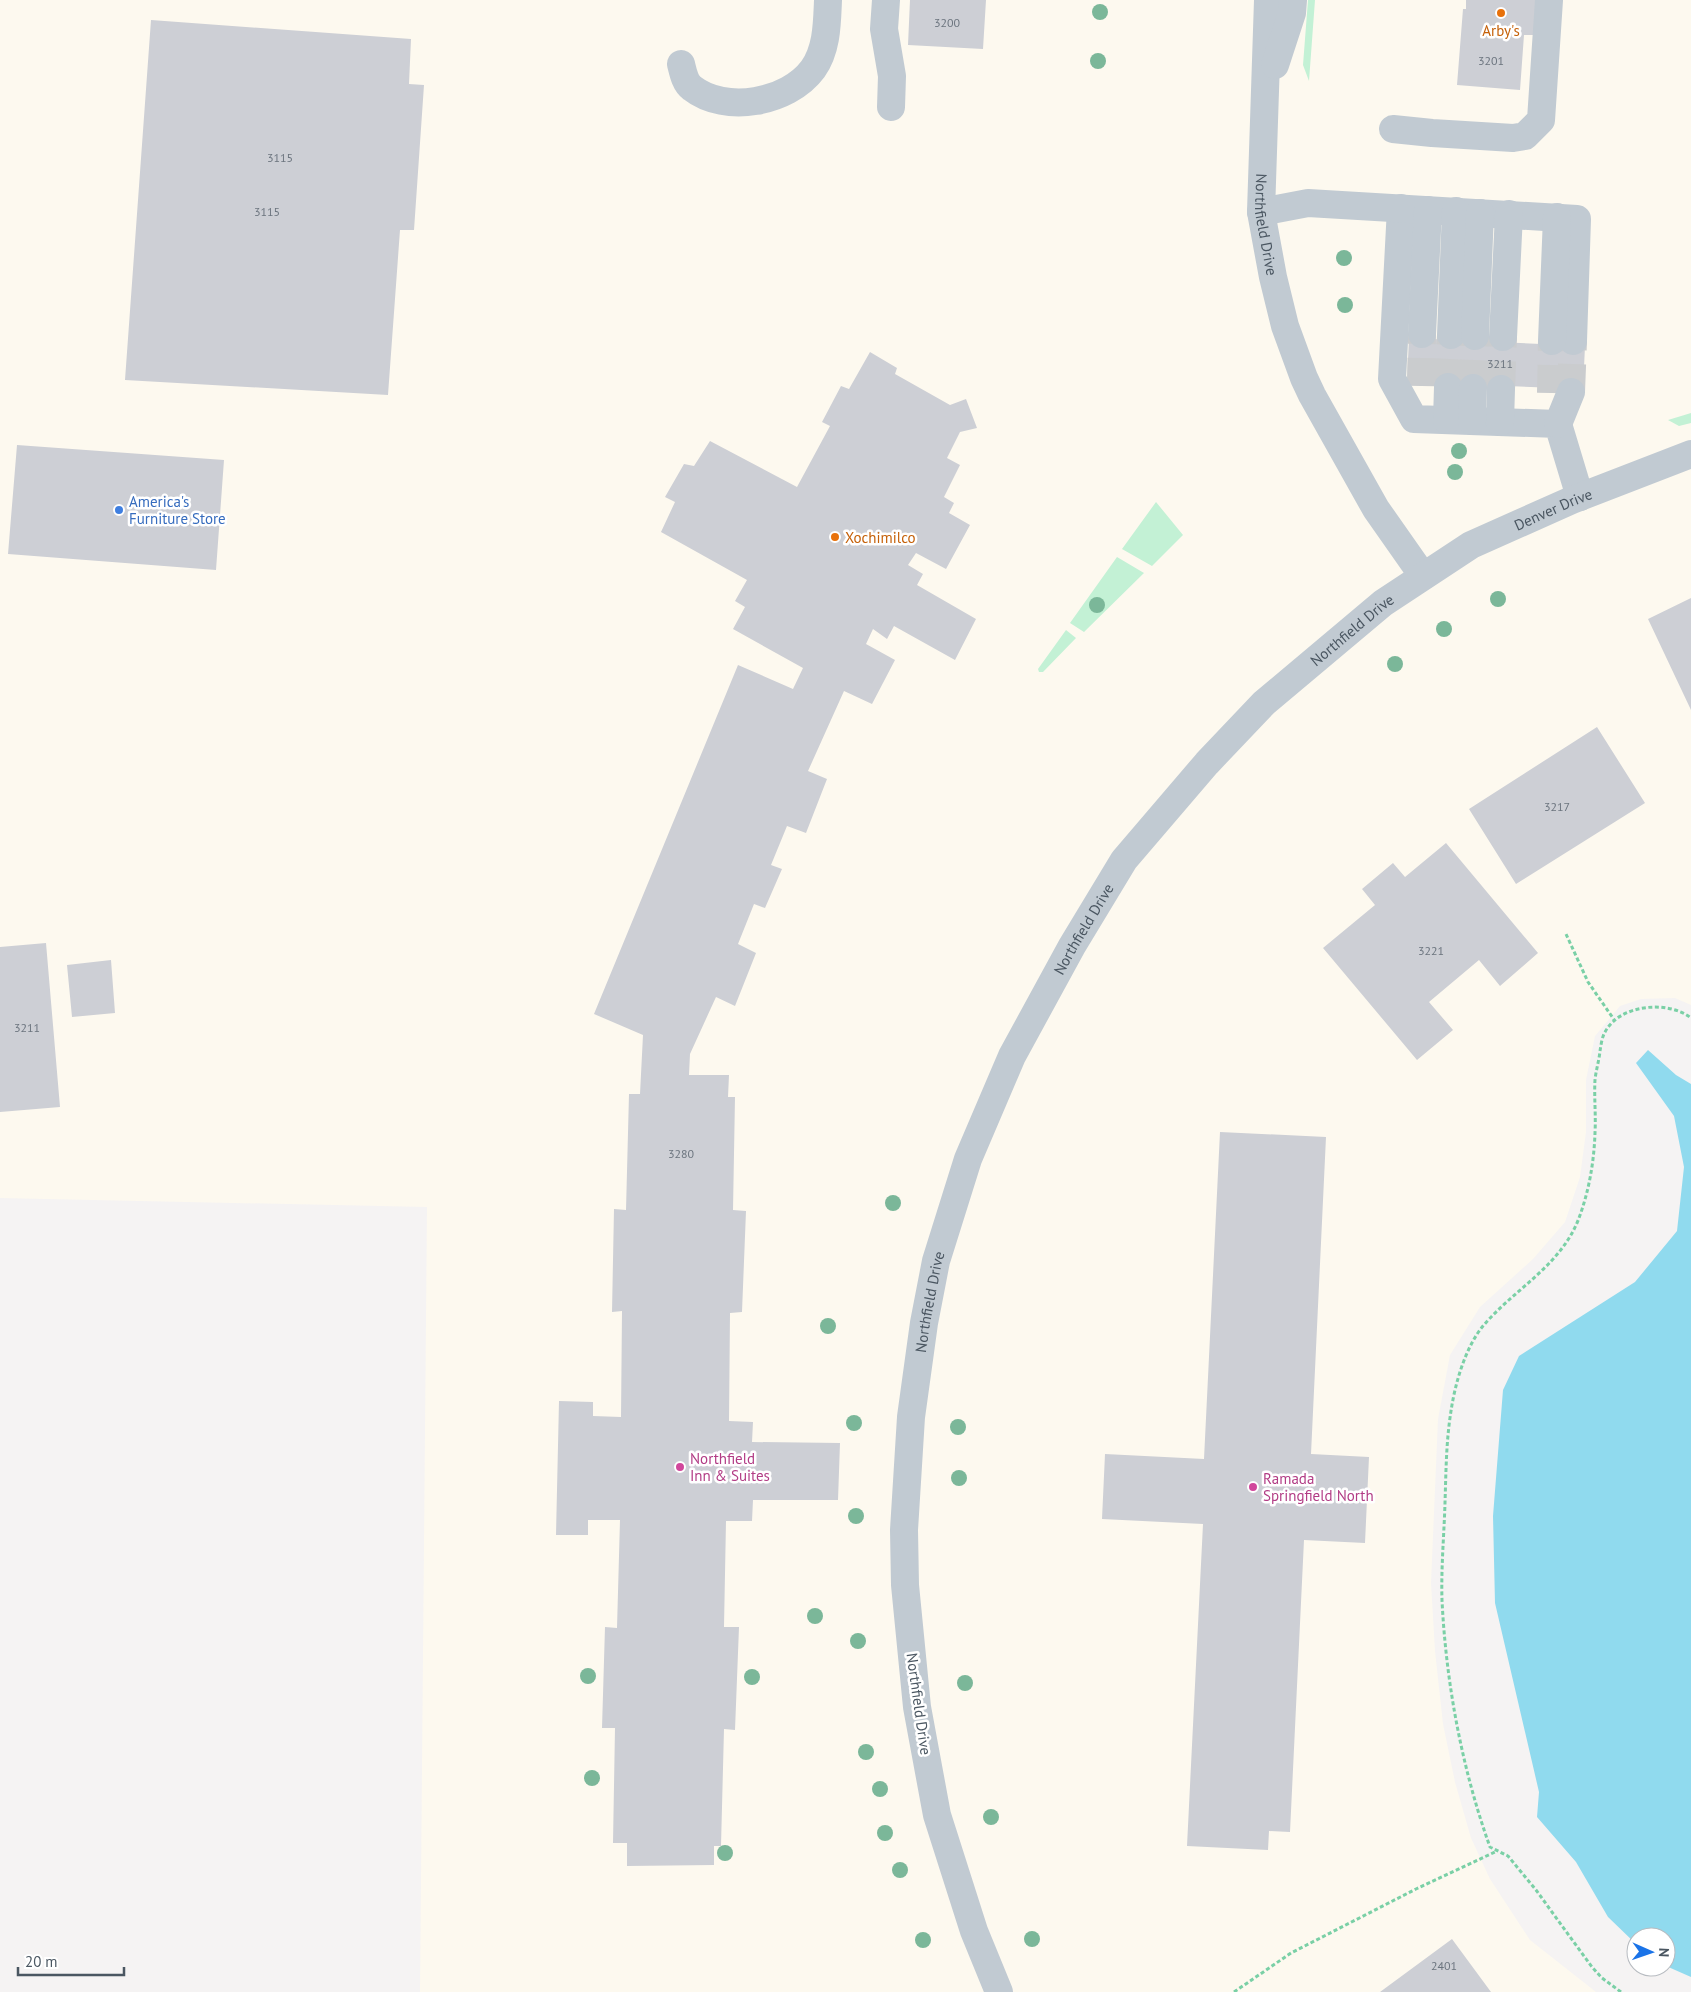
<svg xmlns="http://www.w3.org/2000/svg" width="1691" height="1992" viewBox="0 0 1691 1992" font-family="'PT Sans',sans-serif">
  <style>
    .commercial { fill: #fdf9ef }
    .green { fill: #c3f1d5 }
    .water { fill: #90daee }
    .building { fill: #cdcfd5 }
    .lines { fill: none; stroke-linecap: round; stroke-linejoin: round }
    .minor-tunnel { stroke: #caccce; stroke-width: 28; stroke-dasharray: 28 14; stroke-linecap: butt }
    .path { stroke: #7ad0a6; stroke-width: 3; stroke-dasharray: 4 2.5; stroke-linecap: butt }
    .minor { stroke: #c1cad2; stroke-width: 28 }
    .tree { fill: #7bb799 }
    .food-dot { fill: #e8710a; stroke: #fff; stroke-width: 2 }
    .shop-dot { fill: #3f7fe0; stroke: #fff; stroke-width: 2 }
    .hotel-dot { fill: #d1479c; stroke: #fff; stroke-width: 2 }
    .labels { text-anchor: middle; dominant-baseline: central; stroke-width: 5; stroke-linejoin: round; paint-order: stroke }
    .number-label { font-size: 12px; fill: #6b747e }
    .food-label { font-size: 15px; fill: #c56008; stroke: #fff }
    .street-label { font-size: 15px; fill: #4a5661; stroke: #fff }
    .shop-label { font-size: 15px; fill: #366cbe; stroke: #fff; text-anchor: start }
    .hotel-label { font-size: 15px; fill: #b23c85; stroke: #fff; text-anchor: start }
  </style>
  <rect width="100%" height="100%" fill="#f5f3f3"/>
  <!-- commercial -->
  <path class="commercial" d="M0,0H1691V1005L1675,998L1641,999L1620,1006L1595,1036L1586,1080V1132L1580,1177L1565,1222L1533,1259L1480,1307L1450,1355L1438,1419L1431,1583L1435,1651L1443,1724L1455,1782L1471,1838L1490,1879L1530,1940L1596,1992H420L427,1207L0,1198Z"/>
  <!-- green -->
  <path class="green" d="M1308,0H1315L1309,81L1303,65Z
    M1691,413V423L1679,426L1668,420Z
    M1156,502L1183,535L1152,566L1122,549Z
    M1117,557L1144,573L1084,632L1070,623Z
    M1066,630L1076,638L1043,672H1039L1038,669Z"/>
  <!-- water -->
  <path class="water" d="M1648,1050L1676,1075L1691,1084V1977L1666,1966V1937H1636V1944L1608,1917L1576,1862L1537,1817L1539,1792L1495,1603L1493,1516L1503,1390L1519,1356L1635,1282L1677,1231L1684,1167L1674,1116L1636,1063Z"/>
  <!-- building -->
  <path class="building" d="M910,0H986L983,49L908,45Z
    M1466,0H1535V35H1524L1520,90L1457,85L1463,9H1466Z
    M151,20L411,39L409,84L424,85L414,230H400L388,395L125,380Z
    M1409,338L1585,346L1583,389L1407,382Z
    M870,352L897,368L895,374L950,405L966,399L977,428L960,432L947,458L960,465L944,497L954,503L949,513L970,525L946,569L916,553L908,565L923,574L917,585L976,619L955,660L894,626L887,639L873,629L866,644L895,660L872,704L844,691L808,771L827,779L806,833L787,826L771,865L782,869L765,908L754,904L738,944L756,953L735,1006L716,997L690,1054L689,1075H729L728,1097H735L733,1210L746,1211L742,1312L730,1313L729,1421L753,1422L752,1442L840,1443L838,1500H753L752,1521H726L724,1627H739L735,1730L724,1729L721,1846H714V1865L627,1866V1843H613L615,1728H602L605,1627L617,1628L620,1520H588V1535H556L559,1401L593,1402V1416L621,1417L622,1311L612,1312L614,1209L626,1210L629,1094H640L643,1035L594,1014L738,665L793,689L803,668L733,629L745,607L735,601L747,580L661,532L675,502L665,497L684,464L694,466L710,441L797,487L830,426L822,422L841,386L849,389Z
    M17,445L224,460L216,570L8,554Z
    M1691,598V710L1648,619Z
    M1597,727L1645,803L1516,884L1469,809Z
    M1446,843L1538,953L1500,986L1479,960L1429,1002L1453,1030L1417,1060L1323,948L1375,905L1362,889L1393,863L1405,877Z
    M46,943L60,1107L0,1112V947Z
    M111,960L115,1013L72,1017L67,965Z
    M1220,1132L1326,1137L1311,1454L1369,1457L1365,1543L1304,1540L1290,1832L1269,1831L1268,1850L1187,1846L1203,1524L1102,1519L1105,1454L1204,1459Z
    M1452,1939L1491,1992H1380Z"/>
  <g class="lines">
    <!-- minor-tunnel -->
    <path class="minor-tunnel" d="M1421,386L1422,334
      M1448,387L1451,335
      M1473,388L1475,336
      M1501,389L1503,337
      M1571,392L1573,341
      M1551,393L1552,341"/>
    <!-- path -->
    <path class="path" d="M1566,934L1588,982L1615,1021
      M1234,1992L1291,1953L1416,1889L1497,1851
      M1621,1992L1602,1978L1592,1967L1536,1890L1508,1856L1490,1847C1462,1769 1446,1683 1442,1600C1441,1568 1444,1536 1445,1503C1446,1473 1446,1442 1451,1411C1455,1384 1465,1348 1483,1326C1514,1289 1561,1266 1579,1218C1589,1191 1594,1162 1595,1133C1596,1115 1594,1097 1595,1080C1596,1070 1599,1061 1600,1051C1601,1045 1602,1037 1605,1032C1620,1004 1668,1000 1691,1018"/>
    <!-- minor -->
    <g class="minor">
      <path d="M886,0L884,29L892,76L891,107"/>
      <path id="s1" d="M1268,0L1261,212L1273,277L1285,326L1304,378L1312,395L1376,509L1423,576"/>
      <path d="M681,64C683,72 685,83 692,88C725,114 788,103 813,69C827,49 827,24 828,0"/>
      <path d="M1275,65L1292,13L1293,0"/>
      <path d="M1393,129L1432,133L1513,138L1525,136L1541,120L1549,0"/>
      <path d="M1401,208L1392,379L1414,419L1558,424L1580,497"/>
      <path d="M1261,212L1308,203L1577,219L1573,341"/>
      <path d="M1422,334L1428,210"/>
      <path d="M1451,335L1456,211"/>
      <path d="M1475,336L1480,213"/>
      <path d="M1503,337L1509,214"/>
      <path d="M1552,341L1557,217"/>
      <path d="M1447,420L1448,387"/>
      <path d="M1472,421L1473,388"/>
      <path d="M1500,422L1501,389"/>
      <path d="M1558,424L1571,392"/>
      <path id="s2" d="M999,1992L974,1931L937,1815L917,1707L905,1585L904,1530L911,1417L924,1323L936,1261L968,1159L1012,1056L1072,946L1124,860L1207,763L1264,703L1383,603L1471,545L1572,500L1691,454"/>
    </g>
  </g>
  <!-- trees -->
  <g class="tree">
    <circle cx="1100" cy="12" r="8"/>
    <circle cx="1098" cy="61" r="8"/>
    <circle cx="1344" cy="258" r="8"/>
    <circle cx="1345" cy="305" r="8"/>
    <circle cx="1459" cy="451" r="8"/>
    <circle cx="1455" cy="472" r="8"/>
    <circle cx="1498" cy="599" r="8"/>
    <circle cx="1097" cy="605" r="8"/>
    <circle cx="1444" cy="629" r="8"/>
    <circle cx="1395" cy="664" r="8"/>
    <circle cx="893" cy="1203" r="8"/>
    <circle cx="828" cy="1326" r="8"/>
    <circle cx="854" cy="1423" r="8"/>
    <circle cx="958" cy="1427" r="8"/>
    <circle cx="959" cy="1478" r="8"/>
    <circle cx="856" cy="1516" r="8"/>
    <circle cx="815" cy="1616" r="8"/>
    <circle cx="858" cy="1641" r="8"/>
    <circle cx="588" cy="1676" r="8"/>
    <circle cx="752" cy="1677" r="8"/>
    <circle cx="965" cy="1683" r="8"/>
    <circle cx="866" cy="1752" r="8"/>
    <circle cx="592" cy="1778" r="8"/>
    <circle cx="880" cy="1789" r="8"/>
    <circle cx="991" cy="1817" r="8"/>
    <circle cx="885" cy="1833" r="8"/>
    <circle cx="725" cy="1853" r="8"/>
    <circle cx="900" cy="1870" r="8"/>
    <circle cx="1032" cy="1939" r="8"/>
    <circle cx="923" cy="1940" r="8"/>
  </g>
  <!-- markers -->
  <g class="food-dot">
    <circle cx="1501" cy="13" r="5"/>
    <circle cx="835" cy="537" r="5"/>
  </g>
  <circle class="shop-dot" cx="119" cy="510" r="5"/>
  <g class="hotel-dot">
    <circle cx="680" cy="1467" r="5"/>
    <circle cx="1253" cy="1487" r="5"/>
  </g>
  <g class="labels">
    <!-- number labels -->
    <g class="number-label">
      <text x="947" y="22">3200</text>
      <text x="1491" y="60">3201</text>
      <text x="280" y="157">3115</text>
      <text x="267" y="211">3115</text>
      <text x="1500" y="363">3211</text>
      <text x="1557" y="806">3217</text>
      <text x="1431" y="950">3221</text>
      <text x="27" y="1027">3211</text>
      <text x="681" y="1153">3280</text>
      <text x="1444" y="1965">2401</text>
    </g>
    <!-- food labels -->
    <g class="food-label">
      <text x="1501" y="30">Arby's</text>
      <text x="845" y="537" text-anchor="start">Xochimilco</text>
    </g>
    <!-- street labels -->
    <g class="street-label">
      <text stroke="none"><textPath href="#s1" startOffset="225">Northfield Drive</textPath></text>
      <text stroke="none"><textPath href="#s2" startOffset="1752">Denver Drive</textPath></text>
      <text stroke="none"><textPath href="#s2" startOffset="1516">Northfield Drive</textPath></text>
      <text stroke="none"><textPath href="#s2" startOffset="1111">Northfield Drive</textPath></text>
      <text stroke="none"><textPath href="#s2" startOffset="705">Northfield Drive</textPath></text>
      <text transform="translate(919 1704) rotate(82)">Northfield Drive</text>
    </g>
    <!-- shop labels -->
    <g class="shop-label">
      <text x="129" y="501">America's<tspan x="129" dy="17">Furniture Store</tspan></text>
    </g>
    <!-- hotel labels -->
    <g class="hotel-label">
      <text x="690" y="1458">Northfield<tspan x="690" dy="17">Inn &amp; Suites</tspan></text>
      <text x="1263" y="1478">Ramada<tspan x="1263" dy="17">Springfield North</tspan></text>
    </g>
  </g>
  <!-- north arrow -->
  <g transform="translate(1651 1952) rotate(92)"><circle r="24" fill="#ffffff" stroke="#b7bbc0"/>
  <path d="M0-4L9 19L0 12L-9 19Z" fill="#1a73e8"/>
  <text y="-8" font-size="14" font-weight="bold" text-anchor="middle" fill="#4a5661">N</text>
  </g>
  <!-- scale -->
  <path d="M18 1967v8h106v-8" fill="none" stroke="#4a5661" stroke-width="2.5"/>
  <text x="25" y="1967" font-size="15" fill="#4a5661" stroke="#ffffff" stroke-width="4" paint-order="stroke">20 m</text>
</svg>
